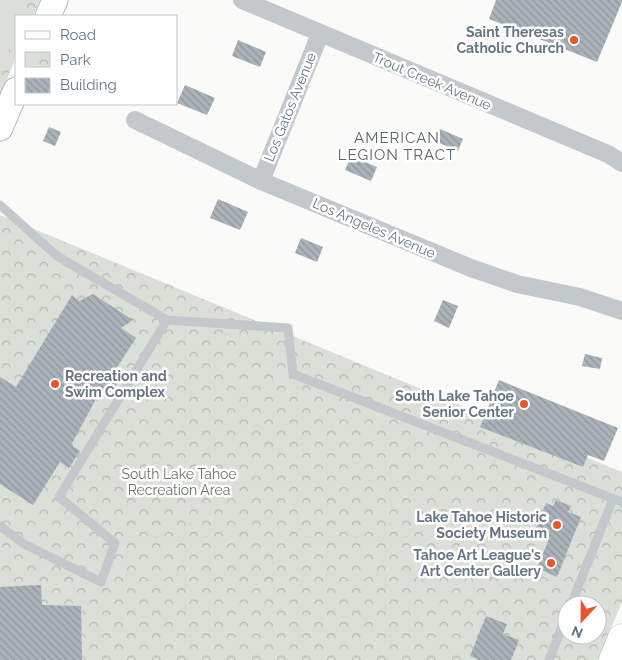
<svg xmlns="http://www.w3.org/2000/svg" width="622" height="660" viewBox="0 0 622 660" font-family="Raleway,sans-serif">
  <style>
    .park { fill: url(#park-crowns); fill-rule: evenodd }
    .garden { fill: #dadfd7 }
    .building { fill: url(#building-back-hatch) }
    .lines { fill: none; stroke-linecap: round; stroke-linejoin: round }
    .secondary-casing { stroke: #b3babf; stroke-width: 27 }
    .highway-casing { stroke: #b4b9bd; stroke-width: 29 }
    .lane { stroke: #c3c8cc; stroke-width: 9 }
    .street { stroke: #c3c8cc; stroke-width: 18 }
    .secondary { stroke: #fff; stroke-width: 25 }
    .highway { stroke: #fff; stroke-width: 28 }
    .poi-dot { fill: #e4572e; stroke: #fff; stroke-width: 2 }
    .labels { text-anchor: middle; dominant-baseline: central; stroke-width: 5; stroke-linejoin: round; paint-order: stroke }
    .poi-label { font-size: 14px; font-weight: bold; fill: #657683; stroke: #fff; text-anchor: end }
    .street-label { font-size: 14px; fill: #657683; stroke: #fff }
    .park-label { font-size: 14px; fill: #687a64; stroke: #fff }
    .neighbourhood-label { font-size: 15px; letter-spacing: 1px; fill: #57646e; stroke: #fff }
  </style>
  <defs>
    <pattern id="park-crowns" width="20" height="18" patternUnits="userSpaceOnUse" patternTransform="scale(1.25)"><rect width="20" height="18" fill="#dadfd7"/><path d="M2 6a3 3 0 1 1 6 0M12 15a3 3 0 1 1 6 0" fill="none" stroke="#b4b9b4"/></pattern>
    <pattern id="building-back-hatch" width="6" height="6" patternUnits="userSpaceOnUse" patternTransform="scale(1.25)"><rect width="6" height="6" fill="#aab3b9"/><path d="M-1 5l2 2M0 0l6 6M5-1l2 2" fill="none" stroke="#8e969c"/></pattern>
  </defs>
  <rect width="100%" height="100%" fill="#fafaf8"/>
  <!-- park -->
  <path class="park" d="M0,0H40L33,16H16V57L0,96Z
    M0,215L622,472V602L598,660H0ZM567,605H597V635H567Z"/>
  <!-- garden -->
  <path class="garden" d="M0,0H28L22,16H16V31L0,73Z"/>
  <!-- building -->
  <path class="building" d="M496,0H622V2L597,62L489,19Z
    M238,40L266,52L260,67L232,56Z
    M185,85L215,98L207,115L177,103Z
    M49,127L61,132L55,146L43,141Z
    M440,129L463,139L458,151L435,141Z
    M351,156L377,167L371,181L345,170Z
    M218,199L248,212L240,230L210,218Z
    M301,238L323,247L317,262L295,253Z
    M93,294L133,320L121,328L136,338L114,372L121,377L110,395L101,390L71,445L80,451L69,468L60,462L33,505L0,484V377L16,387L72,295L79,301Z
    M443,300L458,306L449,328L434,321Z
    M585,354L602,358L600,369L582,366Z
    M499,380L618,428L604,461L588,455L583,467L480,427Z
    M556,500L571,506L568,512L581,517L557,577L537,568L549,539L534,533L546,503L553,506Z
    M41,585L42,605L81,606L82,660H0V587Z
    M486,616L507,624L503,634L519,640L511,660H479L470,656Z"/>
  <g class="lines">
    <!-- secondary casing -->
    <g class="secondary-casing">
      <path id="secondary" d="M48,16L55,0
        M0,128L16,90"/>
    </g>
    <!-- highway casing -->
    <g class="highway-casing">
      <path id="highway" d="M613,660L622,638"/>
    </g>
    <!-- lane -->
    <path class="lane" d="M0,205L57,256L167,320L59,497L115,543L101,582L24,544L0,526
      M167,320L288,328L293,374L622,502
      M571,605L613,499
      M549,660L567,614"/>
    <!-- street -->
    <path class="street" d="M242,0L608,154L622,163
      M135,120L261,181L471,268L517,284L580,297L622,311
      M261,181L320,34"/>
    <!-- secondary -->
    <use href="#secondary" class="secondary"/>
    <!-- highway -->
    <use href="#highway" class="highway"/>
  </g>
  <!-- markers -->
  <g class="poi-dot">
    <circle cx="574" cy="40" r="5"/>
    <circle cx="55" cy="384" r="5"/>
    <circle cx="524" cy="404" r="5"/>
    <circle cx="557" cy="525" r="5"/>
    <circle cx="551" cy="563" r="5"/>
  </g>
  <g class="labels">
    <!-- poi labels -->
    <g class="poi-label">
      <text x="564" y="32">Saint Theresas<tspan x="564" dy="16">Catholic Church</tspan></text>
      <text x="65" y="376" text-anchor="start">Recreation and<tspan x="65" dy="16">Swim Complex</tspan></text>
      <text x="514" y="396">South Lake Tahoe<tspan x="514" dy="16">Senior Center</tspan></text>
      <text x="547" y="517">Lake Tahoe Historic<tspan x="547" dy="16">Society Museum</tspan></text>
      <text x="541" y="555">Tahoe Art League's<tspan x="541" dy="16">Art Center Gallery</tspan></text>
    </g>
    <!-- street labels -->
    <g class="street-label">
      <text transform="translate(432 81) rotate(23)">Trout Creek Avenue</text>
      <text transform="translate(290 107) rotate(-68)">Los Gatos Avenue</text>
      <text transform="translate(374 228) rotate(23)">Los Angeles Avenue</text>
    </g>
    <!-- park labels -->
    <g class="park-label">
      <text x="179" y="474">South Lake Tahoe<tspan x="179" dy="16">Recreation Area</tspan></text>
    </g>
    <!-- neighbourhood labels -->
    <g class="neighbourhood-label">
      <text x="397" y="138">AMERICAN<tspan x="397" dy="17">LEGION TRACT</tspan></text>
    </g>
  </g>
  <!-- legend -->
  <rect x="15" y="15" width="162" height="90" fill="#ffffff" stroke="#c1c8cd"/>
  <rect x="25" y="31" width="25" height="8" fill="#ffffff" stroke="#c1c8cd"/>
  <text x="60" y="40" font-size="15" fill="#657683">Road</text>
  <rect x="25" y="52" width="25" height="15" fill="url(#park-crowns)" stroke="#c1c8cd"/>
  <text x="60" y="65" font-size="15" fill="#657683">Park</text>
  <rect x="25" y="78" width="25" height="15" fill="url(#building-back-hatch)" stroke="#c1c8cd"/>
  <text x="60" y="90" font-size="15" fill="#657683">Building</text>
  <!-- north arrow -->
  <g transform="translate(582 620) rotate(202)"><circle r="24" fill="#ffffff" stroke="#c1c8cd"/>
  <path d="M0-4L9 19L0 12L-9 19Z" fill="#e4572e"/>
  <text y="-8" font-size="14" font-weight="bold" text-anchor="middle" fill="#657683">N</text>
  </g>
</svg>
